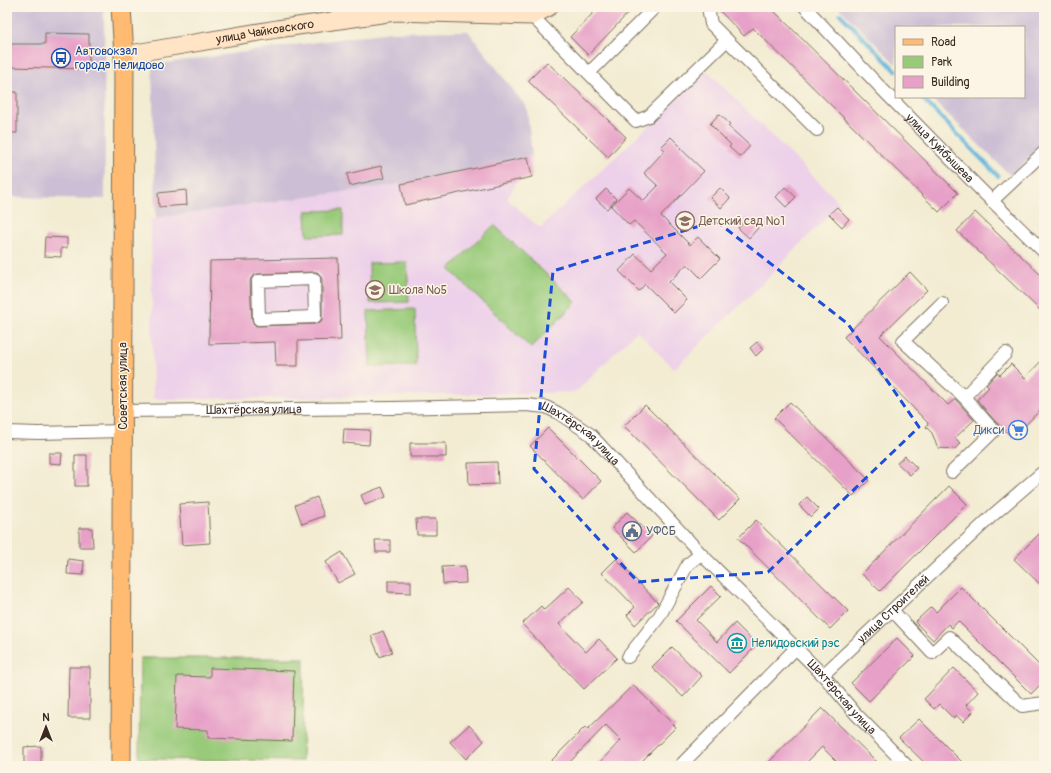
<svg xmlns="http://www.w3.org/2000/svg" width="1051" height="773" viewBox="0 0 1051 773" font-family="Pangolin,sans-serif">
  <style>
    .built { fill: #edd0e9 }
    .industrial { fill: #ccbed4 }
    .green { fill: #98ca79; stroke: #6a7a4c }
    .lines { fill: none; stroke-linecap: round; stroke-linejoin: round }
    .stream { stroke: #60b6dd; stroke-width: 4 }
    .building { fill: #e7a1c8; fill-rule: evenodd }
    .street-casing { stroke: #7b6e5d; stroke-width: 14 }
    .secondary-casing { stroke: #7b6e5d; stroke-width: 19 }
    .primary-casing { stroke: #7b6e5d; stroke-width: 21 }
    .street { stroke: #fff; stroke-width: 12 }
    .secondary { stroke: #ffe4c6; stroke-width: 17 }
    .primary { stroke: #ffbb71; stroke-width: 19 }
    .marked { fill: none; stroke: #1d4ed8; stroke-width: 3; stroke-dasharray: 8 5; stroke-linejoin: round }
    .labels { text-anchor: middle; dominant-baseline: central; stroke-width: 3; stroke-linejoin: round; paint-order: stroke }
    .street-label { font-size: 12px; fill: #3b2a1e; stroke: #fcf5e5 }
    .transit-label { font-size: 12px; fill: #164399; stroke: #fcf5e5; text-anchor: start }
    .education-label { font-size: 12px; fill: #785e54; stroke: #fcf5e5; text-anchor: start }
    .shop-label { font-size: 12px; fill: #366cbe; stroke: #fcf5e5; text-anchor: end }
    .service-label { font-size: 12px; fill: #4e5e75; stroke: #fcf5e5; text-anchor: start }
    .culture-label { font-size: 12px; fill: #0d838f; stroke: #fcf5e5; text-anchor: start }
  </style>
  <rect width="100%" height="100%" fill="#fcf5e5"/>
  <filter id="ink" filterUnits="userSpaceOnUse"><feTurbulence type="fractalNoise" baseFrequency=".025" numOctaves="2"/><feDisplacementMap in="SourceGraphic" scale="8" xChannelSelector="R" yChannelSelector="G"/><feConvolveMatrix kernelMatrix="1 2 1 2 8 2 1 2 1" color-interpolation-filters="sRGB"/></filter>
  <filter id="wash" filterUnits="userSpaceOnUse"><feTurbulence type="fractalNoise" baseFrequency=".012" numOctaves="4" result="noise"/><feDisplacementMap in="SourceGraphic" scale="16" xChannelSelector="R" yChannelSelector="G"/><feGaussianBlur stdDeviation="0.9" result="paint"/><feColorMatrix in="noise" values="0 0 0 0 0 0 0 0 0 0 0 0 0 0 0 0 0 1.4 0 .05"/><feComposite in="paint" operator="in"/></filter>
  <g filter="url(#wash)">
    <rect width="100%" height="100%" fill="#f3ecd3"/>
    <!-- built -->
    <path class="built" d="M707,71L840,203L765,281L674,369L637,331L576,392L289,398L153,399L151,220L156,218L401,184L532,156V177L518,180L507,199L540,228Z"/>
    <!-- industrial -->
    <path class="industrial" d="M7,7H104L105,199L7,197Z
      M838,7H1044V144L1011,176L930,97H1024V27H896V64Z
      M468,31L527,108L532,156L401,184L156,218L152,65L389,32Z"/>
    <!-- green -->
    <path class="green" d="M343,210V235L307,236L306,211Z
      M494,225L576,302L531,348L449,269Z
      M407,262L409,302L370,303L369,263Z
      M415,309L416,366L370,367L368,311Z
      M140,658H304L302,761L139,759Z"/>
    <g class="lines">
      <!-- stream -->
      <path class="stream" d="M840,14L896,71
        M921,97L998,176"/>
    </g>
    <g id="blocks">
      <!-- building -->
      <path class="building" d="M599,7H634L588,55L570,37Z
        M716,7H770L958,193L939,212L753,28L744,36Z
        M45,33L89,34V69L10,67L11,44H45Z
        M547,62L626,137L608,157L528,81Z
        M7,92H17V133H7Z
        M719,114L730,124L728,126L750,146L740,157L729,147L731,145L710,124Z
        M671,137L681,147L680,148L704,171L661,216L690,245L698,237L720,259L701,278L687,264L669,282L687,300L674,313L645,284L639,291L619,271L635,254L651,269L667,253L634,221L629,225L611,206L629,188L643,201L658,186L644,173L665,150L661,147Z
        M528,157L532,177L405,205L401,184Z
        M381,166L384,178L350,186L347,174Z
        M785,187L796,197L786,207L776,197Z
        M720,188L730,198L721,208L710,198Z
        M606,189L616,199L607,209L596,199Z
        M186,190L187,205L159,207L158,193Z
        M837,207L849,219L842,227L829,214Z
        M975,212L1044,278V314L957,231Z
        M748,218L758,228L749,238L738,228Z
        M45,237L67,238V248H61V257L44,256Z
        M338,258L341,340L298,341V366H276L275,342L209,344L210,261ZM314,272H317L320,275L322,279V320L319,323L315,324L259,326H256L253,323L252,319L250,281L251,278L254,275L258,274Z
        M910,272L927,290L880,336L948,405L955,399L974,420L955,438L960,443L955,449L938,448L932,433L926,427L928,423L844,337Z
        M757,342L763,349L756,356L750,348Z
        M1044,358V406L1013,438L995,421L977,400L989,387L986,385L997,373L1000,375L1011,364L1025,378Z
        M790,402L869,480L853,496L774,418Z
        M645,405L740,499L719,520L624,426Z
        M548,428L601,481L583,500L530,446Z
        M344,429L370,430L369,445L343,443Z
        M410,443H446V457H410Z
        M49,453H62L61,464L49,463Z
        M75,455H87V486H75Z
        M905,456L917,468L910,475L897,463Z
        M497,462L498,484L469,485L468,463Z
        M949,486L967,504L880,591L862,574Z
        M382,487L386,497L365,505L361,495Z
        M317,497L324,516L302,524L295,505Z
        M807,497L819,509L811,517L799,505Z
        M208,502L210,543L182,545L179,504Z
        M627,512L652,536L636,552L612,528Z
        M416,519H436V535H417Z
        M756,520L848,611L830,629L738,538Z
        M79,528H92L93,547H79Z
        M1044,529V588L1014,559Z
        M375,540H390V552H376Z
        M342,552L355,574L338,583L326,562Z
        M68,559L84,561L83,575L67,574Z
        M616,559L658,603L635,625L627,615L635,607L602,573Z
        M465,566L466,583L443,584L442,567Z
        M388,581H411V593L388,592Z
        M711,586L721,596L696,620L717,642L735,623L757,645L729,673L676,621Z
        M569,587L583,602L559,624L586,652L599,639L617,658L584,689L522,624L541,606L544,610Z
        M961,587L1044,670V681L1031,694L958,621L952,628L948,624L933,640L915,622L931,607L936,612Z
        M383,631L392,652L380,657L371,636Z
        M897,638L915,656L869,701L851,683Z
        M672,647L702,676L683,697L652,667Z
        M69,667H90V718H68Z
        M210,668L294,671L292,741L208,738V730L175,729L177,676L210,677Z
        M954,668L978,692L966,705L973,712L963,722L956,715L953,718L939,704L934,709L924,699Z
        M633,685L676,727L637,766H596L621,740L606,725L566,766H546L585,727L588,729Z
        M822,708L881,766H841L822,747L803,766H765Z
        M919,719L966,766H928L899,738Z
        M469,725L484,741L466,759L450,742Z
        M41,746V766H24V747Z"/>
    </g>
  </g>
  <g filter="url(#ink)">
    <use href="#blocks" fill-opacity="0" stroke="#7b6e5d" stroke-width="1"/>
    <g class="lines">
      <!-- street casing -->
      <g class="street-casing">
        <g id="street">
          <path d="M708,7L711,24L817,130"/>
          <path id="s1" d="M805,7L880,87L980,189L1044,252"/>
          <path d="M532,16L636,121L649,116L727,40"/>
          <path d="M589,73L655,7"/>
          <path d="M992,201L1044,152"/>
          <path d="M314,279L315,317L259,319L258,281Z"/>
          <path d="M942,303L903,341L964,397L994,431L952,472"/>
          <path d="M964,397L1006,353"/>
          <path id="s2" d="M123,411L393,408L526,405L546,407L558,413L590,434L701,554L823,675L855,713L907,766"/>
          <path d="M7,432L38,433L123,431"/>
          <path d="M892,610L932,653L949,637L1022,706L1044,703"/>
          <path d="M628,657L659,617L688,564L701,554"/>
          <path id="s3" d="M817,669L823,675L993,515L1044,471"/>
          <path d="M680,766L796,648L801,653"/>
        </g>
      </g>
      <!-- secondary casing -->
      <g class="secondary-casing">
        <g id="secondary">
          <path id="s4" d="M124,55L277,29L395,12L532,16L549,7"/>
        </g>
      </g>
      <!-- primary casing -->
      <g class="primary-casing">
        <path id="primary" d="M121,7L124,55L121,766"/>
      </g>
      <!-- street -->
      <use href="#street" class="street"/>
      <!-- secondary -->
      <use href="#secondary" class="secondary"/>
      <!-- primary -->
      <use href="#primary" class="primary"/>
    </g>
  </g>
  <!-- marked area -->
  <path class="marked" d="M716,221L848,324L919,427L768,572L638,582L534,469L553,271Z"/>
  <!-- icons -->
  <defs>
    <g id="bus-ring" transform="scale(1)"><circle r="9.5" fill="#fcf5e5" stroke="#1a4fb4" stroke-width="1.5"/><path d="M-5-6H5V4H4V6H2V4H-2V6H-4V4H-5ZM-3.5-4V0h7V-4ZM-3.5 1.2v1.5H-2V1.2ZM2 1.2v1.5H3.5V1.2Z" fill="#1a4fb4"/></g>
    <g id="school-ring" transform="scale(1)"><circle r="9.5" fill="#fcf5e5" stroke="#8d6e63" stroke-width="1.5"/><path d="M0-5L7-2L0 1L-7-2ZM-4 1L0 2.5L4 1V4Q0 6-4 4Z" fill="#8d6e63"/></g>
    <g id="supermarket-ring" transform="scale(1)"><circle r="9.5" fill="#fcf5e5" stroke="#3f7fe0" stroke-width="1.5"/><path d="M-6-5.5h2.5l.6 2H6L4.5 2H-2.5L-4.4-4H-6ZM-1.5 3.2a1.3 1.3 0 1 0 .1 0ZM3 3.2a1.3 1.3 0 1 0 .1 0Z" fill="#3f7fe0"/></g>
    <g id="civic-ring" transform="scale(1)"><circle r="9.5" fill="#fcf5e5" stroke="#5c6f8a" stroke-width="1.5"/><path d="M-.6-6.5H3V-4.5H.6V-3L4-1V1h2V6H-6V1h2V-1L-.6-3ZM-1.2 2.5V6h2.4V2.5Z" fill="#5c6f8a"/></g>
    <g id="museum-ring" transform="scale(1)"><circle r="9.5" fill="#fcf5e5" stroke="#0f9aa8" stroke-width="1.5"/><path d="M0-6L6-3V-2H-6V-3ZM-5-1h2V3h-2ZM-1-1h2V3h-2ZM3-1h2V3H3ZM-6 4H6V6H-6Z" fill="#0f9aa8"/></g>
  </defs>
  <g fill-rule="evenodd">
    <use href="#bus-ring" x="61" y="58"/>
    <use href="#school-ring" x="685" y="221"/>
    <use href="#school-ring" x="375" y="290"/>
    <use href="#supermarket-ring" x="1018" y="430"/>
    <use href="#civic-ring" x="632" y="531"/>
    <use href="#museum-ring" x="737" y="643"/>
  </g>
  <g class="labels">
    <!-- street labels -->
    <g class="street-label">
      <text stroke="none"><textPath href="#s4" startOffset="143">улица Чайковского</textPath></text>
      <text stroke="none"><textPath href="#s1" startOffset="195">улица Куйбышева</textPath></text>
      <text transform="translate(123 386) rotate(-90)">Советская улица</text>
      <text stroke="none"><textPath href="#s2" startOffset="131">Шахтёрская улица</textPath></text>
      <text stroke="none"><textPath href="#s2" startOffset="467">Шахтёрская улица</textPath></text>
      <text stroke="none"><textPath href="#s3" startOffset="105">улица Строителей</textPath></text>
      <text stroke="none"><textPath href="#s2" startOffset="839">Шахтёрская улица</textPath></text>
    </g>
    <!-- transit labels -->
    <g class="transit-label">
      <text x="75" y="51">Автовокзал<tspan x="75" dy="14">города Нелидово</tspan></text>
    </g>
    <!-- education labels -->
    <g class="education-label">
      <text x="699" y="221">Детский сад №1</text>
      <text x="389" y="290">Школа №5</text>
    </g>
    <!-- shop labels -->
    <g class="shop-label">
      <text x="1004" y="430">Дикси</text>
    </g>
    <!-- service labels -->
    <g class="service-label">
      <text x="646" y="531">УФСБ</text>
    </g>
    <!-- culture labels -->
    <g class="culture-label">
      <text x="751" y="643">Нелидовский рэс</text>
    </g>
  </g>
  <!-- margin -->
  <rect width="1051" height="773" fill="none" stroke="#fcf5e5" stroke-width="24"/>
  <!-- legend -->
  <rect x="895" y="26" width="130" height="72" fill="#fcf5e5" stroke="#afa495"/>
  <rect x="903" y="39" width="20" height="6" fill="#ffbb71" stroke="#afa495"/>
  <text x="931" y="46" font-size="12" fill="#3b2a1e">Road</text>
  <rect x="903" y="56" width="20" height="12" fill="#98ca79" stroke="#afa495"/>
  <text x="931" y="66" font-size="12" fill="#3b2a1e">Park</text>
  <rect x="903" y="76" width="20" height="12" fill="#e7a1c8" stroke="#afa495"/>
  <text x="931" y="86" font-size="12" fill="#3b2a1e">Building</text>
  <!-- north arrow -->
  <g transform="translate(46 727)" stroke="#fcf5e5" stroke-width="3" paint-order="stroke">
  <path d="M0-3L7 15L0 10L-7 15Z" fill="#3b2a1e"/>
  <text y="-6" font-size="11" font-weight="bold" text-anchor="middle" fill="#3b2a1e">N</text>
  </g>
</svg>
